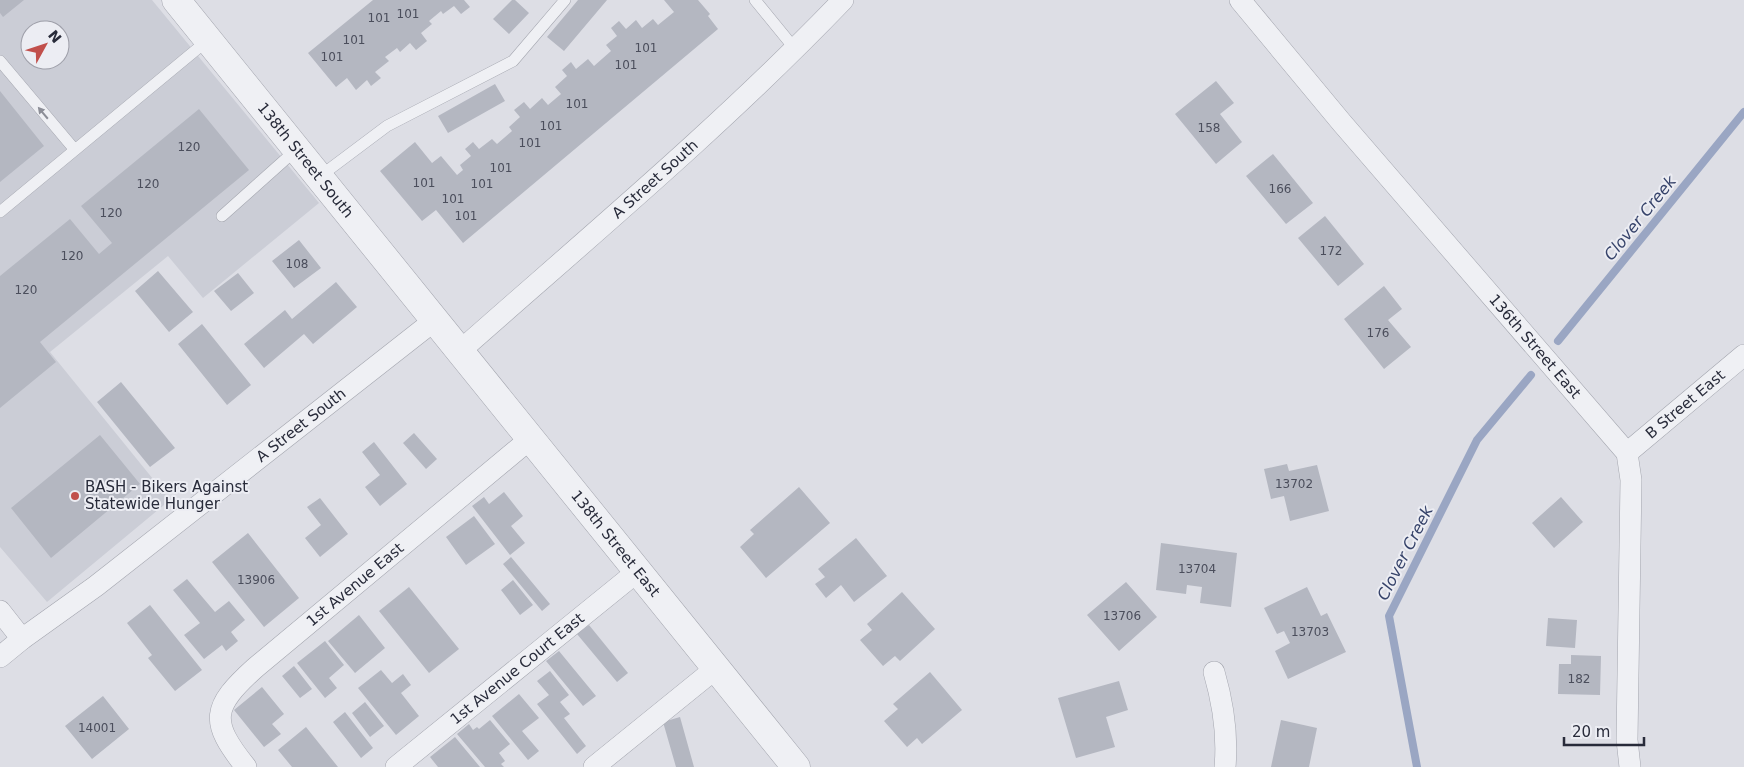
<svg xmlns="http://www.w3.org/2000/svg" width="1744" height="767" viewBox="0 0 1744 767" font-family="'DejaVu Sans',sans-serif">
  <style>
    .built { fill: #cbcdd6; fill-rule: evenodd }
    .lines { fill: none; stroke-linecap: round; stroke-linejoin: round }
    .stream { stroke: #9aa6c3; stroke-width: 8 }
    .building { fill: #b4b7c1 }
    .service-casing { stroke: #a3a5ae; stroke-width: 12 }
    .minor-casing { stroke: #a3a5ae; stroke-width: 22 }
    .tertiary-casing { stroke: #a3a5ae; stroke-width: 29 }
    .service { stroke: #eff0f4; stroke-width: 11 }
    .minor { stroke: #eff0f4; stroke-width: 21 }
    .tertiary { stroke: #eff0f4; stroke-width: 28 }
    .oneway { fill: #8c8e97 }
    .poi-dot { fill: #c14f4b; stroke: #ecedf3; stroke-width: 2 }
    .labels { text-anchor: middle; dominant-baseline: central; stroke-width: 4; stroke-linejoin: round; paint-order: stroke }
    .number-label { font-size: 12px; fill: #4b4e5c }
    .street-label { font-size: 15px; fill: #282b3a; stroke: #ecedf3 }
    .poi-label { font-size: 15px; fill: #282b3a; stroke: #ecedf3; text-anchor: start }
    .water-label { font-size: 16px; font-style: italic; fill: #36436a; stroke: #ecedf3 }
  </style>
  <rect width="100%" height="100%" fill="#dddee5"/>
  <!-- built -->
  <path class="built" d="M0,0H152L319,203L203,298L168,256L50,352L170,500L47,602L0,547ZM30,30H60V60H30Z"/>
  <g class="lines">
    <!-- stream -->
    <path class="stream" d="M1558,341L1744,112
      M1417,767L1389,616L1477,440L1531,375"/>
  </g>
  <!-- building -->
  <path class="building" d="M0,0H24L3,17L0,13Z
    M373,0H464L470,7L461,14L454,6L443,14L441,11L429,21L432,24L421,33L427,41L416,50L410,43L400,52L397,48L385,57L389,61L375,72L381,78L371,86L367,80L356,90L347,78L336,87L308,53Z
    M512,0H515L529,13L509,34L493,19Z
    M578,0H607L564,51L547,37Z
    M664,0H698L710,14L708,16L718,29L463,243L436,210L422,221L380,171L415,142L432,163L441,156L457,175L463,170L460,165L471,156L465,149L473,142L479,149L492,139L497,144L512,131L509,127L520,117L514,110L524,102L530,109L542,98L548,105L561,94L555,87L567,76L562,70L571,62L576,69L588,59L594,66L611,51L606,45L617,36L611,28L619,21L626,29L636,20L642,28L653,19L658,25L674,12Z
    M1216,81L1234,103L1220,114L1242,142L1216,164L1175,114Z
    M495,84L505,101L448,133L438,116Z
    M0,91L44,146L0,182Z
    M199,109L249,170L40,342L56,362L0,408V276L70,219L99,254L112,243L81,206Z
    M1273,154L1313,203L1286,224L1246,176Z
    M1325,216L1364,264L1338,286L1298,238Z
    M299,240L321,268L294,288L272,261Z
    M158,271L193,312L169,332L135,291Z
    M238,273L254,293L231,311L214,291Z
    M336,282L357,307L313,344L304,334L264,368L244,344L285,310L292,319Z
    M1384,286L1402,309L1388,320L1411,347L1384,369L1344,319Z
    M202,324L251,385L227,405L178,344Z
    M121,382L175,448L150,467L97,402Z
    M414,433L437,459L426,469L403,443Z
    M100,435L140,484L51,558L11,508Z
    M374,442L407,484L380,506L365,487L380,475L362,452Z
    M1287,464L1289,471L1317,465L1329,511L1290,521L1284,496L1271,499L1264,469Z
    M799,487L830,523L766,578L740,547L754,534L750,530Z
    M504,492L523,516L511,526L525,543L510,555L472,506L484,497L489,504Z
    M1561,497L1583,522L1554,548L1532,523Z
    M320,498L348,534L320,557L305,538L321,525L307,507Z
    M474,516L495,544L466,565L446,537Z
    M248,533L299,598L264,627L212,562Z
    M856,538L887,576L854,602L841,585L826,598L815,584L825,577L818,569Z
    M1161,543L1237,553L1231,607L1200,603L1202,587L1187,585L1186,594L1156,590Z
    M511,557L550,604L542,611L503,564Z
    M187,579L215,612L229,601L245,620L231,632L238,641L226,651L222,645L204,659L184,635L200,623L173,590Z
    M513,580L533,605L520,615L501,590Z
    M1126,582L1157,617L1119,651L1087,615Z
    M409,587L459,649L429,673L379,611Z
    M1307,587L1321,616L1327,613L1346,652L1288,679L1275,651L1290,643L1284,631L1277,634L1264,608Z
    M902,592L935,629L900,661L895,656L883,666L860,640L872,630L867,624Z
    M150,605L202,670L175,691L148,658L152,655L127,623Z
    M359,615L385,648L355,673L328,641Z
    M1548,618L1577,620L1575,648L1546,646Z
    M589,625L628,673L617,682L577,634Z
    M325,641L344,665L329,678L337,688L325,698L297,663Z
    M559,651L596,696L583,706L546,661Z
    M1571,655L1601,656L1600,695L1558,694L1559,664H1571Z
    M294,666L312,689L300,698L282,676Z
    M381,670L392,683L403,674L411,685L401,693L419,716L396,735L358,688Z
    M550,671L569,695L560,702L570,714L564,718L586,746L577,754L537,704L549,695L537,681Z
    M930,672L962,710L922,744L917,738L907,747L884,721L898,709L893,704Z
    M1119,681L1128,710L1106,717L1115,747L1076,758L1058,698Z
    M262,687L284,714L272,724L281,734L264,747L234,710Z
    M519,694L539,718L522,731L539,751L528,760L492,716Z
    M103,696L129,729L92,759L65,726Z
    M365,702L384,726L370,737L352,713Z
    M345,712L373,748L361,758L333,722Z
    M680,717L694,767H676L663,722Z
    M490,720L510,744L499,753L505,761L501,764L504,767H485L457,734L469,724L473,730L477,727L479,729Z
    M1281,720L1317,728L1309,767H1271Z
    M306,727L338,767H292L278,750Z
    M455,737L480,767H438L430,757Z"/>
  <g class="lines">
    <!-- service casing -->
    <g class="service-casing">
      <path id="service" d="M755,0L795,49
        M0,61L75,150
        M319,177L387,126L513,61L565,0
        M0,212L208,40
        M222,216L297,149"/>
    </g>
    <!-- minor casing -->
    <g class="minor-casing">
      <g id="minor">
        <path id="s1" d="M1240,0L1342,123L1627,453L1631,480L1627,740L1630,767"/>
        <path id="s2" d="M460,351C590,236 723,125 843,0"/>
        <path id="s3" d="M1627,453L1744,355"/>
        <path d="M0,611L22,639"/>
        <path id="s4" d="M0,657L22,639L96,586L435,320"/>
        <path d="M1214,672C1223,703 1228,734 1225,767"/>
        <path id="s5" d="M246,767C209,721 212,707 255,668L530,439"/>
        <path id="s6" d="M396,767L638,571"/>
        <path d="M594,767L715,669"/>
      </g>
    </g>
    <!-- tertiary casing -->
    <g class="tertiary-casing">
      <g id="tertiary">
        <path id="s7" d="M176,0L796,767"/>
      </g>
    </g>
    <!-- service -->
    <use href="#service" class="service"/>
    <!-- minor -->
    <use href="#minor" class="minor"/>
    <!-- tertiary -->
    <use href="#tertiary" class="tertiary"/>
  </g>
  <!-- one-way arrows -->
  <defs><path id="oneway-solid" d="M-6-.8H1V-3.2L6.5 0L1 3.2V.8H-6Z" transform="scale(1.25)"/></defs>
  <use class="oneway" href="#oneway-solid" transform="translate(43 113) rotate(-130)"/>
  <!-- markers -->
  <circle class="poi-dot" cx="75" cy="496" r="5"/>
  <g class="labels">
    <!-- number labels -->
    <g class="number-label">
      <text x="408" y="14">101</text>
      <text x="379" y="18">101</text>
      <text x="354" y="40">101</text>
      <text x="646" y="48">101</text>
      <text x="332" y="57">101</text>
      <text x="626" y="65">101</text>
      <text x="577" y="104">101</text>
      <text x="551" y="126">101</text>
      <text x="1209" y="128">158</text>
      <text x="530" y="143">101</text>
      <text x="189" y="147">120</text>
      <text x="501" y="168">101</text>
      <text x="424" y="183">101</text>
      <text x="148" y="184">120</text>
      <text x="482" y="184">101</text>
      <text x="1280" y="189">166</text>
      <text x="453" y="199">101</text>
      <text x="111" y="213">120</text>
      <text x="466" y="216">101</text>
      <text x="1331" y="251">172</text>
      <text x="72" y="256">120</text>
      <text x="297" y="264">108</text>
      <text x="26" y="290">120</text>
      <text x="1378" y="333">176</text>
      <text x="1294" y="484">13702</text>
      <text x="1197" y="569">13704</text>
      <text x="256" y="580">13906</text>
      <text x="1122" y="616">13706</text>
      <text x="1310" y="632">13703</text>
      <text x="1579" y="679">182</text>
      <text x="97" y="728">14001</text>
    </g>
    <!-- street labels -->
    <g class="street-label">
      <text stroke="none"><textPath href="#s7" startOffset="206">138th Street South</textPath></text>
      <text stroke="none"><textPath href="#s2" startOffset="260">A Street South</textPath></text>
      <text stroke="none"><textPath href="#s1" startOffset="455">136th Street East</textPath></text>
      <text stroke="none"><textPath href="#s3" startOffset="76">B Street East</textPath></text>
      <text stroke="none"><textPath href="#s4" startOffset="380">A Street South</textPath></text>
      <text stroke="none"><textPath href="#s7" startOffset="699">138th Street East</textPath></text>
      <text stroke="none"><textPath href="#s5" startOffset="249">1st Avenue East</textPath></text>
      <text stroke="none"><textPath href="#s6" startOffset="156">1st Avenue Court East</textPath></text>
    </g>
    <!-- poi labels -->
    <g class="poi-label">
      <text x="85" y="487">BASH - Bikers Against<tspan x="85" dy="17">Statewide Hunger</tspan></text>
    </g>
    <!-- water labels -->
    <g class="water-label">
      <text transform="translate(1640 218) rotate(-51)">Clover Creek</text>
      <text transform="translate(1405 553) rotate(-63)">Clover Creek</text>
    </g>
  </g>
  <!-- north arrow -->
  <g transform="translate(45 45) rotate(50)"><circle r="24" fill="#ecedf3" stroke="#9e9fa9"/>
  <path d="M0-4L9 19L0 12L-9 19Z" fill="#c14f4b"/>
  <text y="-8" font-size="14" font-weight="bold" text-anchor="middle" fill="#282b3a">N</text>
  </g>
  <!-- scale -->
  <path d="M1564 737v8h80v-8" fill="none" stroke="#282b3a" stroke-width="2.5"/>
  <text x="1572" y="737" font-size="15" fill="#282b3a" stroke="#ecedf3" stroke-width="4" paint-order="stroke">20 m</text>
</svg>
